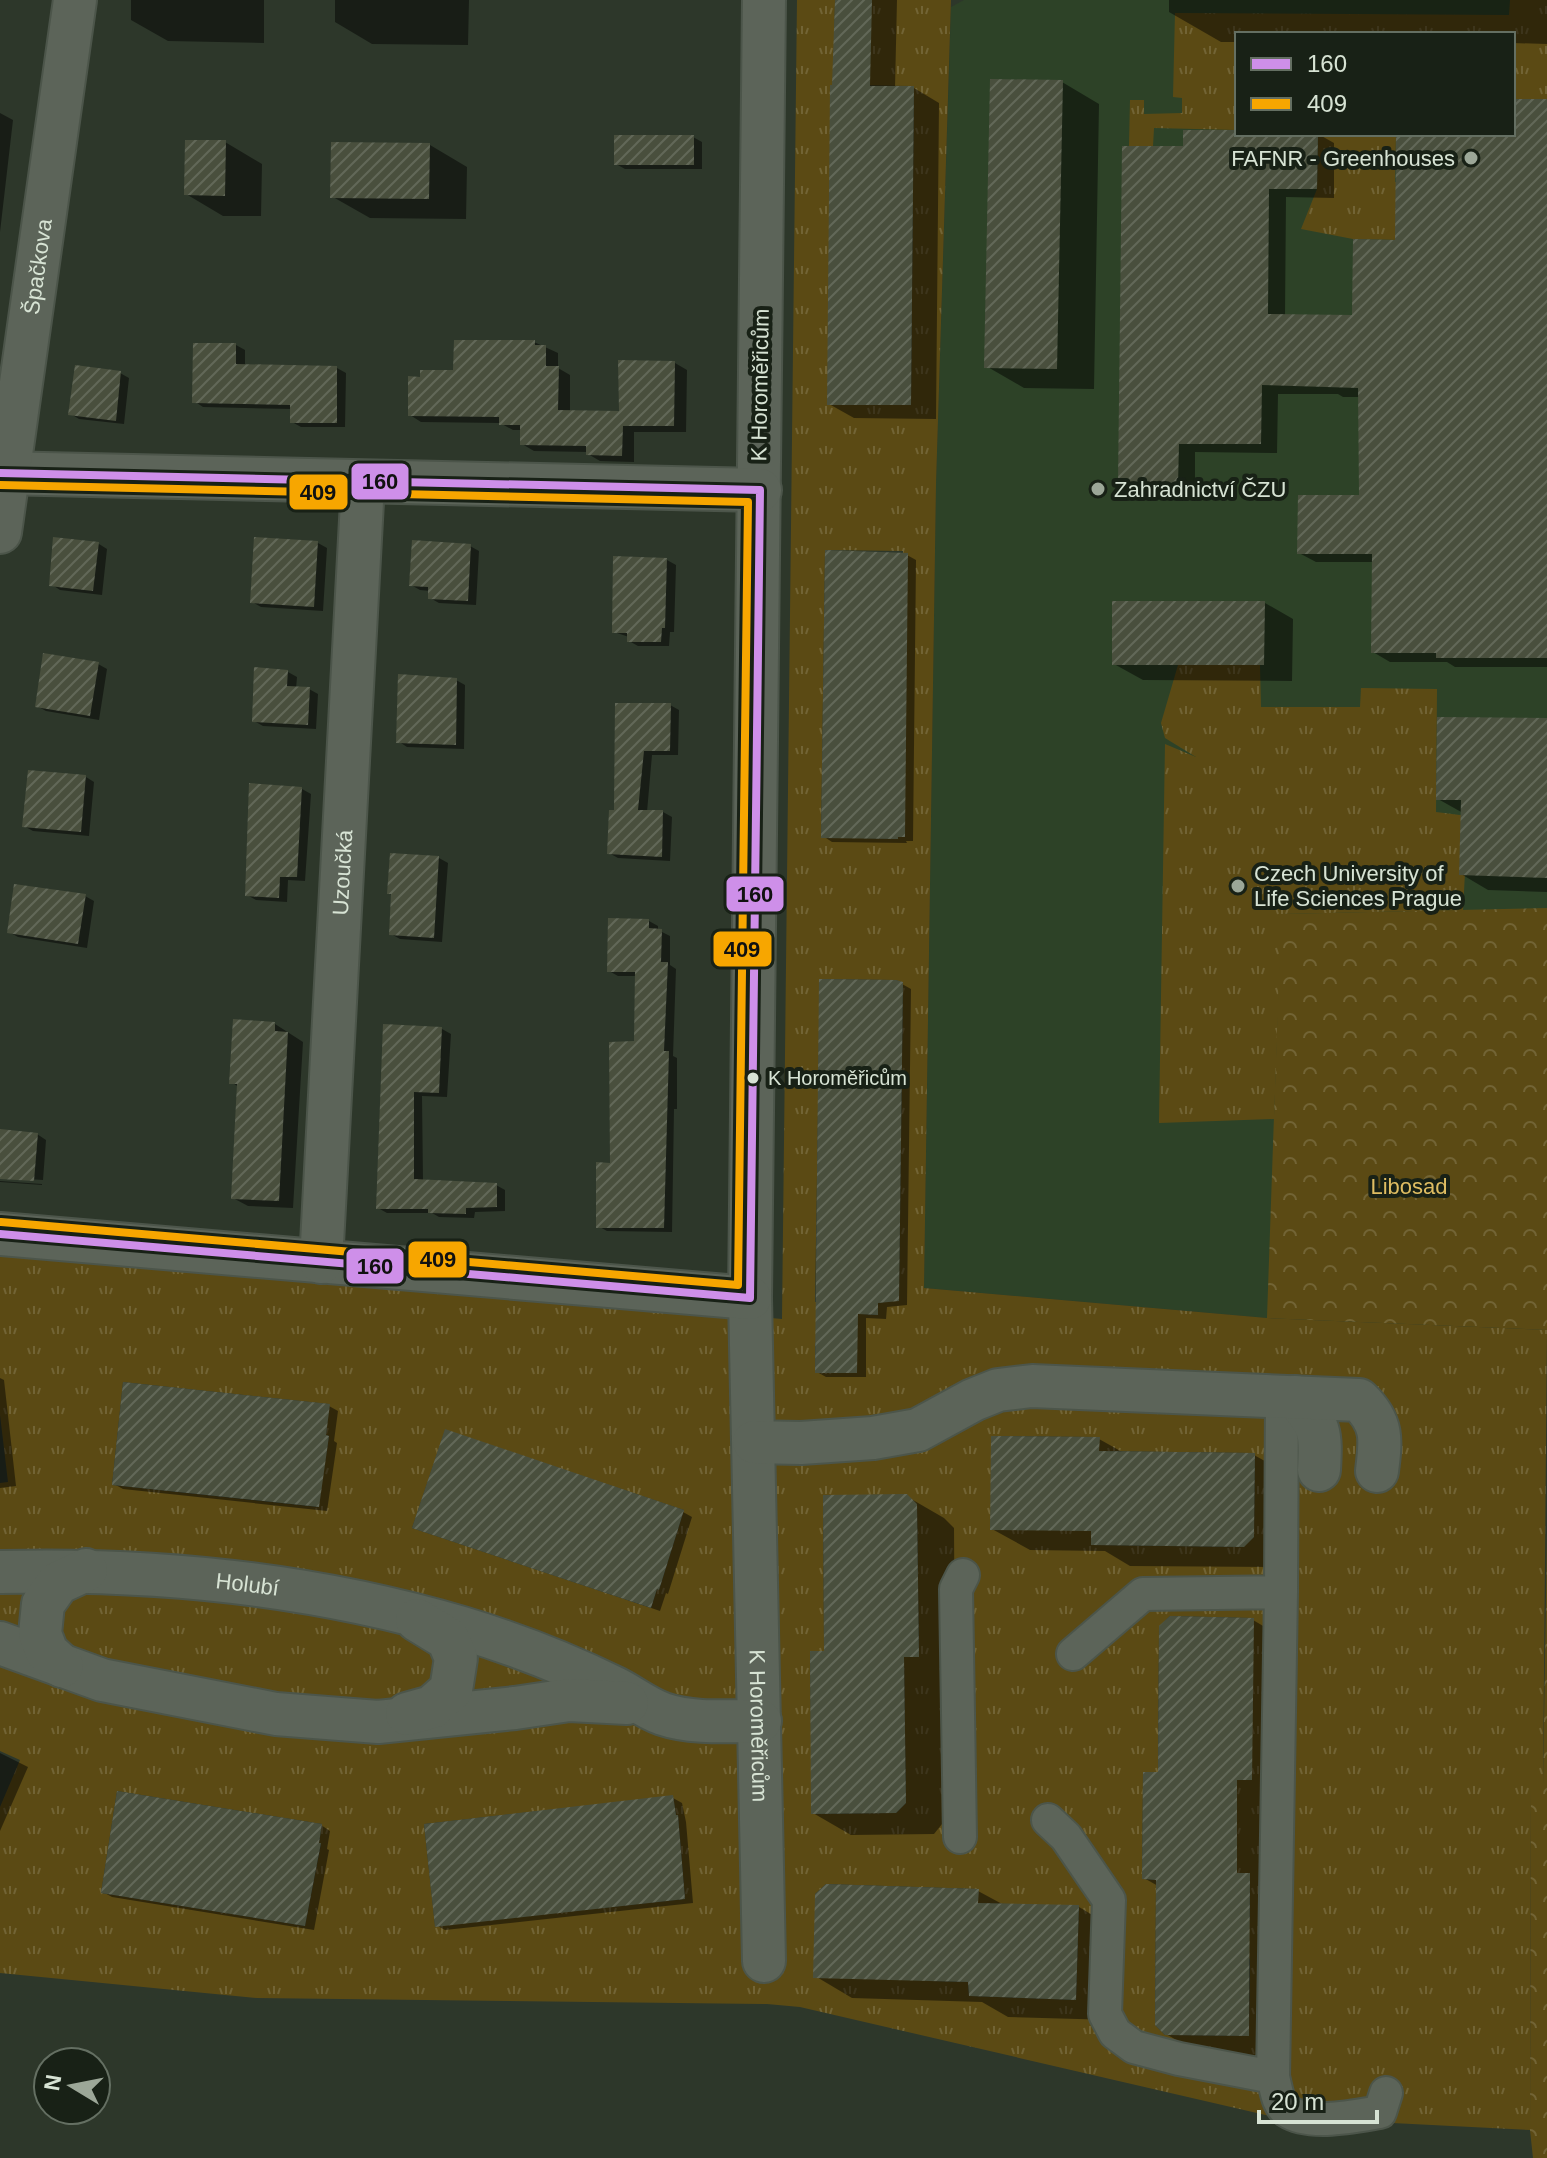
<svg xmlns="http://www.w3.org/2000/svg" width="1547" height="2158" viewBox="0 0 1547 2158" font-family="Arial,sans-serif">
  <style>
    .built { fill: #2d4227; fill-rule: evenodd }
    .grass { fill: url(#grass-tufts); fill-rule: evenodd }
    .park { fill: url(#park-crowns) }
    .shadow { fill: #0007 }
    .building { fill: url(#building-hatch) }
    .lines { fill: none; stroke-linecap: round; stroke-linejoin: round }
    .pedestrian-casing { stroke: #4c554a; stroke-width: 36 }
    .minor-casing { stroke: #4c554a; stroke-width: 46 }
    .pedestrian { stroke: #5c6459; stroke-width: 32 }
    .minor { stroke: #5c6459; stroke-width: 42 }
    .bus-1-casing { stroke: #182116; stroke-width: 14 }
    .bus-2-casing { stroke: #182116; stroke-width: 14 }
    .bus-1 { stroke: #ce8fe9; stroke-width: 8 }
    .bus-2 { stroke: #f7a600; stroke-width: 8 }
    .poi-dot { fill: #9ca798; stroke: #182116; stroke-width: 3 }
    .bus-dot { fill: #d7e3d4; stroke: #182116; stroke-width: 3 }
    .labels { text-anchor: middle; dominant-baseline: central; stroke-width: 8; stroke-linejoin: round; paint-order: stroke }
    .bus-label { font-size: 20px; fill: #d7e3d4; stroke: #182116; text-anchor: start }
    .poi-label { font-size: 22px; fill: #d7e3d4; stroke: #182116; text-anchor: start }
    .street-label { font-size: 22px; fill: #d7e3d4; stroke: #182116 }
    .park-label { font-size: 22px; fill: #dfbd62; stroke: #182116 }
    .line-badge { stroke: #182116; stroke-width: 3 }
    .pale-badge-label { font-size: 22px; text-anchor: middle; font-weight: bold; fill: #111 }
  </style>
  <defs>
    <pattern id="grass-tufts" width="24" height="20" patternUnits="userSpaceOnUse" patternTransform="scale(2)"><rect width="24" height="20" fill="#5b4a14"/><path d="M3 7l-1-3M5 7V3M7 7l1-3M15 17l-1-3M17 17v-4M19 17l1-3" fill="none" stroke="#726435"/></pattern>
    <pattern id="park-crowns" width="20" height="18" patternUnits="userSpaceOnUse" patternTransform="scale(2)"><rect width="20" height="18" fill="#5b4a14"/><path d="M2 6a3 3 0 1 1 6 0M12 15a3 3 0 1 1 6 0" fill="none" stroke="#726435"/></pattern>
    <pattern id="building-hatch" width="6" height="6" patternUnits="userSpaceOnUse" patternTransform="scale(2)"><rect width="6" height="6" fill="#494f3d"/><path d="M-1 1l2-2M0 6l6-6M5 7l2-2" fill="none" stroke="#626858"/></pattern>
  </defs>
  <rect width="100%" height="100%" fill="#2d372a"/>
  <!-- built -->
  <path class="built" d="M964,0H1547V1330L1267,1318L924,1288L936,484L951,7ZM1237,34H1513V134H1237Z"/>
  <!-- grass -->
  <path class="grass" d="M797,0H835L834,48L872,0H951L936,484L924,1288L1267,1318L1547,1330L1543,1786H1531L1530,2130L1274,2117L800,2007L767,2004L257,1998L0,1973V1807L20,1760L0,1751V1483L8,1482L0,1415V1255L782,1319ZM831,85L914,86L911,405H828ZM825,550L903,551L898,839L821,837ZM820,979L896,980L903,983L899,1300L878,1303L877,1315L861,1314L860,1303L815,1302ZM815,1343H857V1373H815ZM123,1382L329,1404L326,1435L329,1436L318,1507L112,1485ZM445,1430L684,1510L659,1590L657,1589L651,1608L412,1528ZM991,1436L1099,1437V1451L1255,1453L1254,1537L1243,1547L1092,1545L1091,1531ZM907,1495L917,1505L919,1657H904L906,1803L896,1813L812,1814L810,1652L824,1651L823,1496ZM1170,1616L1253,1618L1237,1780V1873L1250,1874V1918L1238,1931L1250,1960L1249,2036L1165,2035L1155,2025L1156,1880L1142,1879L1143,1772H1158L1159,1626ZM117,1791L322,1824L319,1843L321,1844L305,1926L101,1893ZM673,1796L676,1815H678L685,1899L435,1926L424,1824ZM826,1884L978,1889V1903L1079,1906L1076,2000L969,1996L968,1982L931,1981L918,1969L815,1894Z
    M1510,0H1547V99H1513V34H1237V130L1154,128L1153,146H1129L1130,100H1144V114L1182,113V98L1173,97L1175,13L1509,15Z
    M1318,134H1396L1395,182L1449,183V241L1353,239L1301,229L1317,189Z
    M1178,665H1260L1261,707H1360L1361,688L1437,689L1436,812L1468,816L1463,910L1282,914L1274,1119L1159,1123L1165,744L1196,757L1165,738L1161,723Z"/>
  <!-- park -->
  <path class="park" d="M1547,908V1330L1267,1318L1281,914Z
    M1547,1533V2158H1533L1530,2130L1531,1785H1543Z"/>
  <!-- shadow -->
  <path class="shadow" d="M131,0H264V43L168,41L131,20Z
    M335,0H469L468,45L372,44L335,22Z
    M837,0H897L895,88H914L939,103L936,419L854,418L829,404Z
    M1169,0H1547V44L1513,43V34H1237V42H1221L1169,12Z
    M1062,82L1099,104L1094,389L1024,388L986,366Z
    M1513,101H1547V667H1455L1447,662H1390L1373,652L1374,562H1316L1299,553L1361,497L1360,397H1343L1338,394H1278L1277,453L1195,452V492H1137L1120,482L1185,148L1237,132L1318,134L1334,143V198L1286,197L1285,317H1354L1397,242L1398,134H1513Z
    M0,113L13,120L0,232Z
    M693,137L702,142V169H625L616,164Z
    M225,142L262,164L261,216H223L186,194Z
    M430,145L467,167L466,219L370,218L333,197Z
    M534,342L558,353V368L570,375V412L621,413L675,363L687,370L686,432H634V462L600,461L588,454V452L534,451L522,444V430H513L500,423L421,422L410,415L455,372Z
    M236,345L245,350V367L337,368L346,373L345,427H301L292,422V409L203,407L194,401Z
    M120,373L129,378L124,424L79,419L71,414Z
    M318,543L327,548L323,611L261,607L252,602Z
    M99,544L107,549L102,595L60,590L51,584Z
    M470,546L479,551L476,605L439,603L430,598V591L420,590L411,585Z
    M907,555L916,560L913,841H906L907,843L832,842L823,836Z
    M667,560L676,565L674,632H670L669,646H638L629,641V637L614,632Z
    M1265,603L1293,619L1292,681L1143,680L1114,664Z
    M98,664L107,669L99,720L46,711L37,706Z
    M288,672L297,677L296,689H309L318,694L316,729L263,726L254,721Z
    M456,680L465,685L464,749L407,747L398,741Z
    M616,705H670L679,710L678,755H652L647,812H663L672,817L670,861L618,858L609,853L616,812Z
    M1547,720V892L1488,890L1461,874L1463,813L1438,799Z
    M86,777L94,782L89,836L33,831L24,826Z
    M302,789L311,794L305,881L288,880L287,902L256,900L247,895Z
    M439,858L448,863L442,942L400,939L391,934L393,896L389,893Z
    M85,896L94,901L87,948L18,937L9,932Z
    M649,921L658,926V930L670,936V965L676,969L673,1056L677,1058V1109H674L672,1232L607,1231L598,1226L636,1043L637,976H618L609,971Z
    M902,984L911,989L907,1305L887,1307L886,1319L866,1318V1377H826L817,1372Z
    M275,1024L303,1042L293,1208L248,1206L233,1198L239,1087L231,1082Z
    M385,1026L442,1029L451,1034L447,1097L422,1096L423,1181L496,1185L505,1190V1211L475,1212L474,1218L439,1217L432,1213H387L378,1208Z
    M0,1131L37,1134L46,1140L43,1180L0,1177Z
    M0,1181L42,1184V1185L0,1182Z
    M0,1378L4,1380L16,1486L0,1488Z
    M329,1406L338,1411L334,1441L337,1443L327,1511L123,1489L114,1484Z
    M1099,1439L1124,1453L1254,1455L1292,1476L1282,1567L1130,1566L1105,1551L1030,1550L992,1529Z
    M906,1496L944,1518L954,1528L955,1678H941L942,1824L934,1834L851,1835L813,1813L826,1653Z
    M683,1512L692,1517L668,1594L666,1593L660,1611L414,1527Z
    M1253,1620L1290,1642L1286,2056H1204L1166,2034L1158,1886L1144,1878L1159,1774Z
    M0,1753L28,1767L0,1831Z
    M673,1798L682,1803L686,1822L693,1903L445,1930L436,1925Z
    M321,1825L330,1831L327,1849L329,1850L314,1930L112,1897L103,1892Z
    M978,1891L1004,1905L1079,1907L1116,1929L1113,2020L1008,2017L982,2002L852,1998L815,1976Z"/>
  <!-- building -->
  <path class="building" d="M835,0H872L870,86H914L911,405H827L830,85H832Z
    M990,79L1063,80L1057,369L984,368Z
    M1513,99H1547V658H1436V653H1371L1372,554H1297L1298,495H1359L1358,388L1262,385L1261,444H1179L1178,484L1118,483L1122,146H1183V130H1237V134H1318L1317,189H1269L1268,314L1352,315L1353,239L1395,240L1396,134H1513Z
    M614,135H694V165H614Z
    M185,140H226L225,196L184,195Z
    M331,142L430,143L429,199L330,198Z
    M454,340H535V345H546V366H559L558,410L619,411L618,360L675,361L674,426H623L622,456L586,455V446L520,445V425H499V417L408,416V376L420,377V370H453Z
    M193,343H236V364L337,366V423H290V405L192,403Z
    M75,365L121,371L116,421L68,415Z
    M53,537L99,542L93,591L49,586Z
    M254,537L318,541L314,607L250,603Z
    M412,540L471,544L468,601L428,599V587L409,586Z
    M825,550L908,553L905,837H898V839L821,838Z
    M613,556L667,558L665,628H662L661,642H627V633H612Z
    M1112,601H1265L1264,665H1112Z
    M43,653L99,662L90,716L35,707Z
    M254,667L288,670L287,686L310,687L308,725L252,722Z
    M398,674L457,678L456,745L396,743Z
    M615,703H671L670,751H644L638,810H663L662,857L607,854L609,810H614Z
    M1437,717L1547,718V878L1459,875L1461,800H1436Z
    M28,770L86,775L81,832L22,827Z
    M249,783L302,787L297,877H280L279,898L245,896Z
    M390,853L439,856L434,938L389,935L391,894H387Z
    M14,884L86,894L78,944L7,933Z
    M608,918L649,919V928L662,929L661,962H668L664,1051H669L664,1228H596V1162L610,1163L609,1042L634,1041L635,972H607Z
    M819,979L896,980L903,982L899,1301L878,1303V1315L858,1314L857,1373H815Z
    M233,1019L275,1022V1031L288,1032L279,1201L231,1199L237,1084H229Z
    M383,1024L442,1027L439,1093L414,1092V1179L497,1183V1207L466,1208V1214L428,1213V1209H376Z
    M0,1129L38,1133L34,1181L0,1179Z
    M123,1382L330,1404L326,1435L329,1436L319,1507L112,1485Z
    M445,1429L684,1510L659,1590L657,1589L651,1608L412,1528Z
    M991,1436L1100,1437L1099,1451L1255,1453L1254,1537L1244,1547L1091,1545V1531L990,1530Z
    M907,1494L917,1504L919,1657H904L906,1803L896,1813L811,1814L810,1651H824L823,1495Z
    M1170,1616L1254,1618L1252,1780H1237V1873H1250L1249,2036L1165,2035L1155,2025L1156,1880L1142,1879L1143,1772H1158L1159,1626Z
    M117,1791L322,1824L319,1843H321L305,1926L101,1893Z
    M673,1795L676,1815H678L685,1899L435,1927L424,1824Z
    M826,1884L979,1889L978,1903L1079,1905L1076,2000L969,1996L968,1982L813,1978L815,1894Z"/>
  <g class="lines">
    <!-- pedestrian casing -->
    <g class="pedestrian-casing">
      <path id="pedestrian" d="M1282,1397L1281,1592L1273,2077C1276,2087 1277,2104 1287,2111C1310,2126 1355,2116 1380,2112L1386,2093
        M1073,1654L1143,1594L1281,1592
        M1048,1820L1066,1837L1109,1900L1105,2014L1115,2033L1134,2047L1179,2059L1273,2077
        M960,1837L956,1589L963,1575"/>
    </g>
    <!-- minor casing -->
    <g class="minor-casing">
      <g id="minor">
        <path id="s1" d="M764,0L750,1298L764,1961"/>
        <path d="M0,473L760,490"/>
        <path id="s2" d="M0,532L75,0"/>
        <path d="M0,1234L750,1298"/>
        <path id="s3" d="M321,1262L363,483"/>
        <path d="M1295,1397C1321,1426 1321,1432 1319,1470"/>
        <path d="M754,1442L801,1443L873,1438L918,1430L973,1400L998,1390L1032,1386L1359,1400C1383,1423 1381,1439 1377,1471"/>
        <path id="s4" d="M0,1572C156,1568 313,1584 462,1628C515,1644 566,1664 615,1688C631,1696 646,1708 663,1714C692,1724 729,1721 760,1721"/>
        <path d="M0,1643L102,1680L276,1714L378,1722L515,1708L569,1700L627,1703"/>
        <path d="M62,1666L47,1652L40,1634L43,1604L58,1583L86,1570"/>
        <path d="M407,1714L432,1707L451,1690L456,1658L448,1639L417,1620"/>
      </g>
    </g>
    <!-- pedestrian -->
    <use href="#pedestrian" class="pedestrian"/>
    <!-- minor -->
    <use href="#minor" class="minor"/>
    <!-- bus-1 casing -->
    <g class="bus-1-casing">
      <path id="bus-1" d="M0,473L760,490
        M0,1234L750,1298
        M750,1298L760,490"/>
    </g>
    <!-- bus-2 casing -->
    <g class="bus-2-casing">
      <path id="bus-2" d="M0,485L748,502L738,1285L1,1222"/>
    </g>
    <!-- bus-1 -->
    <use href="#bus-1" class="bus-1"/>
    <!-- bus-2 -->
    <use href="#bus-2" class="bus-2"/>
  </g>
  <!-- markers -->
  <g class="poi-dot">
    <circle cx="1471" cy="158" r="8"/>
    <circle cx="1098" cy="489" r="8"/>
    <circle cx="1238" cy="886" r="8"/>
  </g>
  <circle class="bus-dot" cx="753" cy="1078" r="7"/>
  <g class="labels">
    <!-- bus labels -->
    <g class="bus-label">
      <text x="768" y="1078">K Horoměřicům</text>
    </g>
    <!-- poi labels -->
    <g class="poi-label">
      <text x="1455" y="158" text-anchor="end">FAFNR - Greenhouses</text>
      <text x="1114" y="489">Zahradnictví ČZU</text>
      <text x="1254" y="873">Czech University of<tspan x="1254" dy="25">Life Sciences Prague</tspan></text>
    </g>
    <!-- street labels -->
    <g class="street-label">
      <text stroke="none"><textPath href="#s2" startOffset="268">Špačkova</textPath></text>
      <text transform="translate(760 385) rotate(-89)">K Horoměřicům</text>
      <text stroke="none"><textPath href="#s3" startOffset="390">Uzoučká</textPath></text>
      <text stroke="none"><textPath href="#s4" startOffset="248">Holubí</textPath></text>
      <text stroke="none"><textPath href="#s1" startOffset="1726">K Horoměřicům</textPath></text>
    </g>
    <!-- park labels -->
    <g class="park-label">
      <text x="1409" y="1186">Libosad</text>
    </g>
  </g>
  <g class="line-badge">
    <rect x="350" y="462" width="60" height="39" rx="8" fill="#ce8fe9"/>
    <rect x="288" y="473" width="61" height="38" rx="8" fill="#f7a600"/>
    <rect x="725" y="875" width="60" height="38" rx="8" fill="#ce8fe9"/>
    <rect x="712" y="930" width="61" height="38" rx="8" fill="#f7a600"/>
    <rect x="407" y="1240" width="61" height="39" rx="8" fill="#f7a600"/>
    <rect x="345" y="1247" width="60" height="38" rx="8" fill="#ce8fe9"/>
  </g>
  <g class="pale-badge-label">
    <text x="380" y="489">160</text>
    <text x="318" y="500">409</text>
    <text x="755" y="902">160</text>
    <text x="742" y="957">409</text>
    <text x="438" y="1267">409</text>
    <text x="375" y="1274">160</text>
  </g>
  <!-- legend -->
  <rect x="1235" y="32" width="280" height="104" fill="#182116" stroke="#646f62" stroke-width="2"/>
  <rect x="1251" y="58" width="40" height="12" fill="#ce8fe9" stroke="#646f62" stroke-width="2"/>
  <text x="1307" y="72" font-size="24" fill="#d7e3d4">160</text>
  <rect x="1251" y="98" width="40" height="12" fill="#f7a600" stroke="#646f62" stroke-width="2"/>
  <text x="1307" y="112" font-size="24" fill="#d7e3d4">409</text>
  <!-- north arrow -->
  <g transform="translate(72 2086) rotate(280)"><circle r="38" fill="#182116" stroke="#646f62" stroke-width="2"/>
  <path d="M0-6L14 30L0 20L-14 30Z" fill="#9ca798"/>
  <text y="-12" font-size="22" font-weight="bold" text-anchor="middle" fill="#d7e3d4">N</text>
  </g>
  <!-- scale -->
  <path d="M1259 2110v12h118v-12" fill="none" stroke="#d7e3d4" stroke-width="4"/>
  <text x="1271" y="2110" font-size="24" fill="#d7e3d4" stroke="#182116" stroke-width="6" paint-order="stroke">20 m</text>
</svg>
